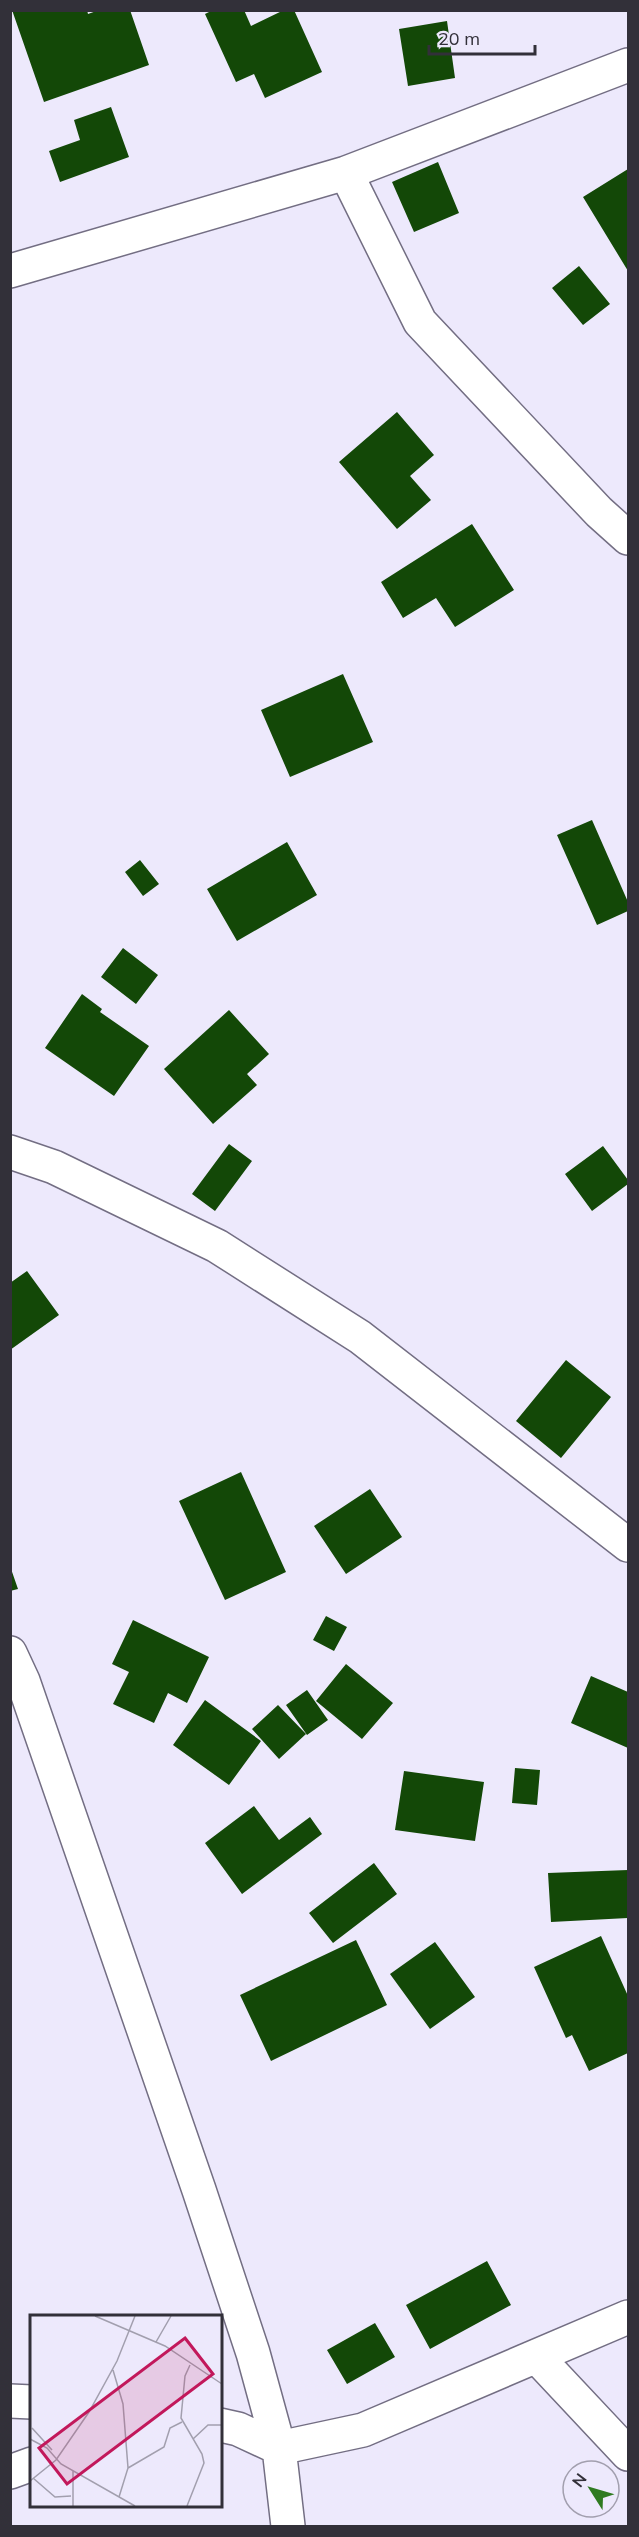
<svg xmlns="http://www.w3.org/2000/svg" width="639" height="2537" viewBox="0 0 639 2537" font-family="Mulish,sans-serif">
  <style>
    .building { fill: #134807 }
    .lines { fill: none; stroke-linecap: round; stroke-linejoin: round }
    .street-casing { stroke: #736e83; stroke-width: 36 }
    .street { stroke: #fff; stroke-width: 33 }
    .inset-road { fill: none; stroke: #a29fae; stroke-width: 1.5 }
    .view { fill: #c2185b; fill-opacity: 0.15; stroke: #c2185b; stroke-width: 3 }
    .inset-edge { fill: none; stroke: #323039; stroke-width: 3 }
  </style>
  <rect width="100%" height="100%" fill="#ede9fc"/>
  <!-- building -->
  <path class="building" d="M12,10H87L88,14L99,10H130L149,65L44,102Z
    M213,10H244L251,26L284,10H294L322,72L265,98L254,74L236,82L205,14Z
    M447,21L455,78L408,86L399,29Z
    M111,107L129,157L60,182L49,151L80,140L74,120Z
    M438,162L459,213L414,232L392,182Z
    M628,169V271L583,197Z
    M579,266L610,304L583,325L552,288Z
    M397,412L434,455L410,476L431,500L397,529L339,462Z
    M472,524L514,590L455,627L436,598L403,618L381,582Z
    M343,674L373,742L290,777L261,710Z
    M592,820L628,902V911L597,925L557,835Z
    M287,842L317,895L237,941L207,889Z
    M140,860L159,884L143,896L125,872Z
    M123,948L158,975L136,1004L101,977Z
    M82,994L102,1009L100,1012L149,1046L114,1096L45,1048Z
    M229,1010L269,1054L247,1074L257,1085L213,1124L164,1069Z
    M229,1144L252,1161L215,1211L192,1194Z
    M603,1146L628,1180V1184L592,1211L565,1174Z
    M27,1271L59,1315L10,1350V1283Z
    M566,1360L611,1397L561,1458L516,1421Z
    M241,1472L286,1572L225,1600L179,1501Z
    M370,1489L402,1537L346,1574L314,1526Z
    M10,1566L18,1589L10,1591Z
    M326,1616L347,1627L334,1651L313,1640Z
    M133,1620L209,1657L187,1703L168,1693L154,1723L113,1704L129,1672L112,1664Z
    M346,1664L393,1703L362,1739L316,1701Z
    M591,1676L628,1692V1748L571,1723Z
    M307,1690L328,1720L307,1735L286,1705Z
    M205,1700L261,1741L229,1785L173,1745Z
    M278,1705L306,1734L279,1759L252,1729Z
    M515,1768L540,1770L537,1805L512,1803Z
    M404,1771L484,1782L475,1841L395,1830Z
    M254,1806L279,1840L310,1817L322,1834L242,1894L205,1843Z
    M374,1863L397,1894L333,1943L309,1913Z
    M628,1870V1918L551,1922L548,1873Z
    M601,1936L628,1996V2053L589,2071L572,2035L566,2038L534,1967Z
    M356,1940L387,2005L271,2061L240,1995Z
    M435,1942L475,1997L430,2029L390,1974Z
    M487,2261L511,2305L430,2349L406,2305Z
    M375,2323L395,2357L347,2384L327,2350Z"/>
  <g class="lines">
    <!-- street casing -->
    <g class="street-casing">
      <path id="street" d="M346,173L420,322L599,512L628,538
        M10,271L346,173L628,65
        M10,1152L54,1167L217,1246L360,1337L628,1545
        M10,1653L23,1681L199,2190L253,2353L279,2448L288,2526
        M537,2357L628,2454
        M10,2401L32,2402
        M220,2425L238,2429L279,2448L363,2430L628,2317
        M10,2472L32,2464"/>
    </g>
    <!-- street -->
    <use href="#street" class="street"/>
  </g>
  <!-- overview -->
  <g transform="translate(30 2315)">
    <rect width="192" height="192" fill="#ede9fc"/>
    <path class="inset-road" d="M65,1L135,31L192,69M126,27L141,1M83,55L93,89L98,153L89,182M2,113L22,135M0,124L17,133L31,149L105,191M163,124L178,110H192M98,153L134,132L140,113L152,107M3,163L25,182L41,181M0,166L26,145L59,97L87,46L105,1M43,191V156M157,191L174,148L172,139L151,103L155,61L160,50"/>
    <path class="view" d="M155,23L183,59L37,169L9,133Z"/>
    <rect width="192" height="192" class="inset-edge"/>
  </g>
  <!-- border -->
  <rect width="639" height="2537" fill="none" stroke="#323039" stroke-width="24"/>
  <!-- north arrow -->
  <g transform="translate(591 2489) rotate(307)"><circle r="28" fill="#ede9fc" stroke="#a29fae" stroke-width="1.5"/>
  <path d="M0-4.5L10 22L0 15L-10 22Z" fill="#2f7a21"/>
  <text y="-9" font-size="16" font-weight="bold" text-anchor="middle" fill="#323039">N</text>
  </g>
  <!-- scale -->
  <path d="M429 45v9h106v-9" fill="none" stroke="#323039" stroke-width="3"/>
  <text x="438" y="45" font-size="18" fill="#323039" stroke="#ede9fc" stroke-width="4.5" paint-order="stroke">20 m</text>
</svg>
